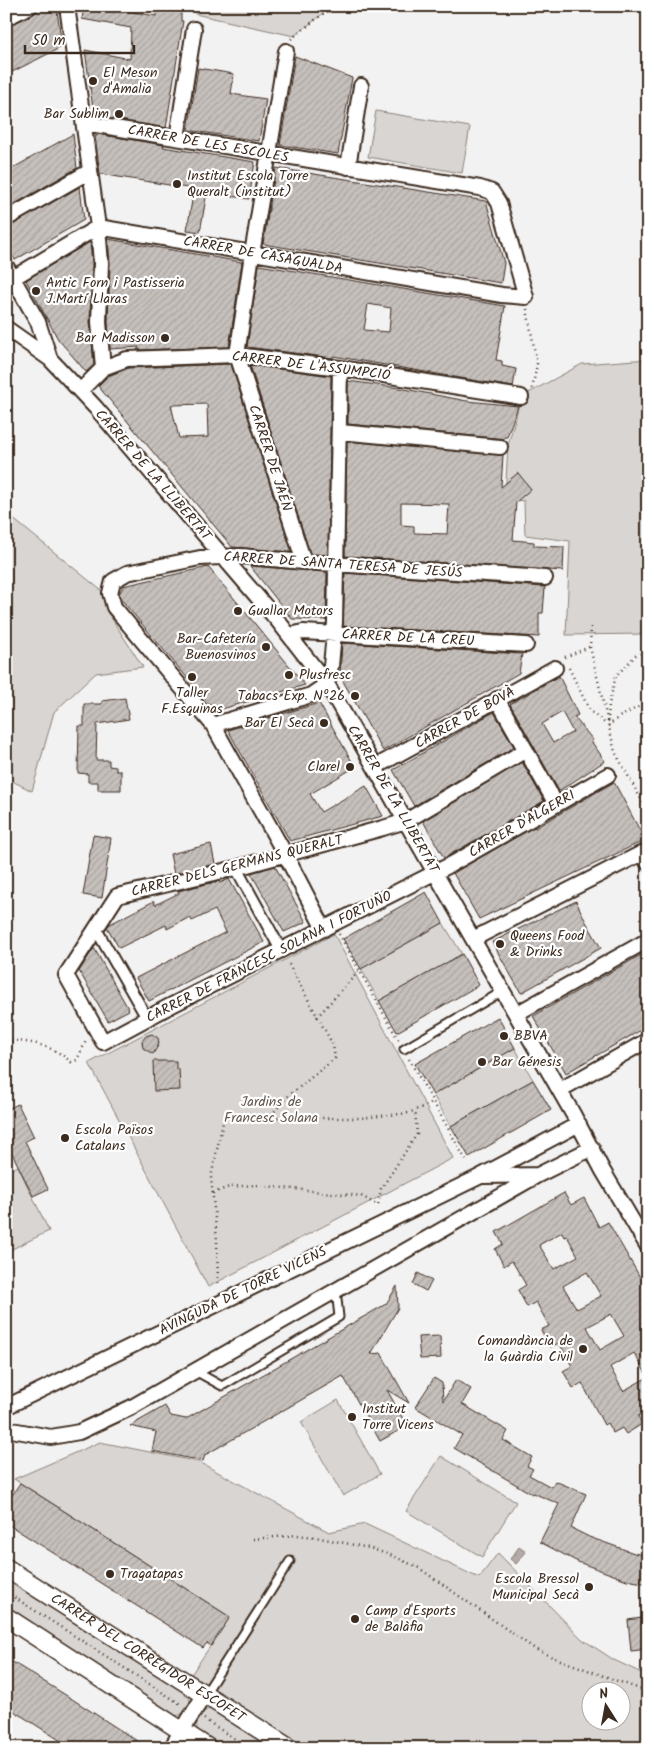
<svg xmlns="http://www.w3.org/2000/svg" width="654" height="1754" viewBox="0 0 654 1754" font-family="Kalam,sans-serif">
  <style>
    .green { fill: #d8d5d2; stroke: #8a8078; fill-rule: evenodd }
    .water { fill: url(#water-ripples); stroke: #827770 }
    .building { fill: url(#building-hatch); stroke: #3b2a1e; fill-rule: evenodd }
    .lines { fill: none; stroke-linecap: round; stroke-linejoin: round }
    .service-casing { stroke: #3b2a1e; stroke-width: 11 }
    .pedestrian-casing { stroke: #3b2a1e; stroke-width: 14 }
    .minor-casing { stroke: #3b2a1e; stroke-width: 18 }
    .tertiary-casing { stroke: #3b2a1e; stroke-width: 21 }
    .path { stroke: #3b2a1e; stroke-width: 2.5; stroke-dasharray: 1 4; stroke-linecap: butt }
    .service { stroke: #fff; stroke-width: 7 }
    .pedestrian { stroke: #fff; stroke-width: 10 }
    .minor { stroke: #fff; stroke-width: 14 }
    .tertiary { stroke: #fff; stroke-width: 18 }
    .poi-dot { fill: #3b2a1e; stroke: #fff; stroke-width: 2 }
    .labels { text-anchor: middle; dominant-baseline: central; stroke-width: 4.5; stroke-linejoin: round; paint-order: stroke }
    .poi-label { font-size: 14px; fill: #3b2a1e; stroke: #fff; text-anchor: start }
    .street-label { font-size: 14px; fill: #3b2a1e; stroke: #fff }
    .park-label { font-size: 14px; fill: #62554b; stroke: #fff }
  </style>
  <defs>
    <pattern id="water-ripples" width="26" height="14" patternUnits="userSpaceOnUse" patternTransform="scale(1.25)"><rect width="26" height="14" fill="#b2aba7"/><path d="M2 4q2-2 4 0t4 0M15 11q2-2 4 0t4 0" fill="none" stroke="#928b87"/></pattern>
    <pattern id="building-hatch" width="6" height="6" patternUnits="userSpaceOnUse" patternTransform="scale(1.25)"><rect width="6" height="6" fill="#c6c0bd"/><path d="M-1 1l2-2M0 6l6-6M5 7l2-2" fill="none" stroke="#aba5a2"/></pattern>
  </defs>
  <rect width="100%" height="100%" fill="#f3f2f2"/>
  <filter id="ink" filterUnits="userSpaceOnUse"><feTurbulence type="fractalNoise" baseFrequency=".02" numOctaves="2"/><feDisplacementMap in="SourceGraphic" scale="10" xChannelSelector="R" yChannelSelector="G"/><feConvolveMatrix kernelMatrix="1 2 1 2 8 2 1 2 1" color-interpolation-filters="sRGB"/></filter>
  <g filter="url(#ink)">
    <!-- green -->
    <path class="green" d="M195,6H333L294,36L195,14Z
      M376,111L470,127L462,173L368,157Z
      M648,359V634L566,635L570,541L525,535L524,501L505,499L508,445L521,397L582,364Z
      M6,513L102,591L108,613L143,667L96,673L54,712L32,791L6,778Z
      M443,923L462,954L379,1001L361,969Z
      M334,934L453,1158L208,1287L89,1063Z
      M515,1048L533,1080L451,1126L433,1095Z
      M18,1166L49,1231L6,1252V1172Z
      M338,1400L380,1474L343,1496L301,1422Z
      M100,1442L199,1462L329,1532L365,1524L479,1578L498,1553L582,1639L614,1660L648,1676V1748H289L186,1682L230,1617L14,1479ZM592,1692H622V1722H592Z
      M441,1456L516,1502L482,1557L406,1511Z
      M6,1576L189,1694L190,1703C186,1710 182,1718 172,1715L6,1610Z
      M210,1709L214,1710L274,1748H222L199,1733C193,1723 199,1712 210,1709Z"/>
    <!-- water -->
    <path class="water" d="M519,1547L526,1552L516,1564L510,1559Z"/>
    <!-- building -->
    <path class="building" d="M39,6H50L57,10L62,47L6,75V27L34,14Z
      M84,6H99L156,16V6H181V21H183L166,128L94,116L85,50L130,59L131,28L82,19Z
      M295,56L352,78L338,154L280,145Z
      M198,68L234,74L231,94L266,99L259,141L188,130Z
      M73,134L77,168L6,209V172Z
      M97,134L164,145L163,147L255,162L249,199L207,192L200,232L187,230L194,189L100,174L95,136H97Z
      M276,168L486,201L504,263L501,283L263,244Z
      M80,187L84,220L15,260L6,246V228Z
      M108,239L242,262L229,347L137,350L139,347L110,349L108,322L110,263Z
      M90,242L92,263L90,322L94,365L86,372L58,339L26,280Z
      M259,265L505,306L496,360L502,361V366L516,369L513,387L333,356V358L247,347ZM368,304L391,308L389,332L364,330Z
      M231,364L292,552L232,547L98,386L108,376L129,368ZM207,404L208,437L179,438L171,405Z
      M250,365L331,376L328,555L310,554Z
      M348,381L399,388L467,401L518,406L507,437H504V439L348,424Z
      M347,441L503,455L501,487L518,473L531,489L516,502L513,540L534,542V546L564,547L563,571L345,556ZM401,503L449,504L447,534L414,533V526L401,525Z
      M250,566L327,572L326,620L292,619Z
      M208,567L242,608L305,685L215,711L120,598L119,594L123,586Z
      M345,573L545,587L543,613H539V637L343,626Z
      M342,643L522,654L519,673L383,751L340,676Z
      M559,676L578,715L574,717L593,740L591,741L605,761L559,791L510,704ZM562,712L573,732L553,743L542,724Z
      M125,698L129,719L97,724L96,760H109V766L116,767V771H121V790H98V782H88V774L78,773L79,726H84V704H102V701Z
      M319,703L355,767L310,794L321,812L366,786L383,816L290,841L228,730Z
      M494,712L514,747L414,806L393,770Z
      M522,762L544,801L444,858L423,821Z
      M614,782L645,840L479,919L453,873L534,827L535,828Z
      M93,835L111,838L102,898L83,895Z
      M211,844L215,864L174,874L170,854Z
      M275,866L306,922L284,932L251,873Z
      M229,879L264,942L149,1001L136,978L226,932L215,910L192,921L190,917L167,929L166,925L119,948L107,927L110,924L154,901L155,905L179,893L178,891L219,881L220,883Z
      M426,892L443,923L361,969L343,939Z
      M576,901L585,920L601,948L521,993L492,942Z
      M94,948L129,1010L108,1021L79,971Z
      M648,951V1026L566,1073L533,1016Z
      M462,954L479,985L397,1032L379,1001Z
      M498,1017L515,1048L433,1095L415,1064Z
      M152,1034L158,1038L159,1044L153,1054L143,1048L142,1041L146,1036Z
      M153,1061H176V1069H179L180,1090L154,1091Z
      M533,1080L551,1110L469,1157L451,1126Z
      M18,1104L34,1137L25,1141L48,1189L33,1196L10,1149L6,1150V1110Z
      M564,1193L571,1205L584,1198L599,1227L608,1222L648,1291V1377L634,1353L610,1367L623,1391L648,1377V1411L638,1416L642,1424L626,1434L622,1428L613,1433L607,1423L604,1425L582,1383L573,1388L563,1371L572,1366L559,1343L550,1347L541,1330L549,1326L536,1302L527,1307L518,1290L526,1285L512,1261L504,1266L495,1249L503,1244L496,1232ZM562,1232L564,1237L567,1236L578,1256L554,1269L539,1245ZM587,1272L601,1296L577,1309L563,1286ZM611,1314L624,1336L600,1350L587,1327Z
      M418,1273L432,1281L426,1291L413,1284Z
      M397,1286L398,1308L371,1354L381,1353L409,1403L387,1390L407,1426L380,1441L343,1376L205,1455L203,1461L152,1451L156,1432L130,1426L165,1406L171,1416L186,1419L386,1304Z
      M440,1336L441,1358L420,1359L418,1337Z
      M434,1378L442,1383L443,1401L456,1380L471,1389L462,1404L508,1431L503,1440L532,1457L527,1466L533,1469L529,1475L551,1487L555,1481L586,1494L571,1528L589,1537L634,1553L648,1556V1584L627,1580L578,1562L540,1542L559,1504L533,1493L532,1494L454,1448L462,1435L415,1407Z
      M20,1483L230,1617L211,1646L207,1643L203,1648L6,1523V1504Z
      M648,1617V1649L631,1651L628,1620Z
      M6,1658L72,1699L148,1748H72L6,1706Z"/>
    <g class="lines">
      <!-- service casing -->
      <g class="service-casing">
        <path id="service" d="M404,1049L503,991
          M195,1371L222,1386L339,1317L336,1290
          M205,1694L290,1561"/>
      </g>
      <!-- pedestrian casing -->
      <g class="pedestrian-casing">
        <path id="pedestrian" d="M236,868L281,950
          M96,929L147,1018"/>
      </g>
      <!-- minor casing -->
      <g class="minor-casing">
        <path id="minor" d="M67,6L98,227L101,263L99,322L103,368
          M6,18L30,6
          M286,51L252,254L237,355L304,562
          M177,138L194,29
          M348,167L361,86
          M6,219L90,171
          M6,266L38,322L50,359L96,408L278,621L327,684L573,1114L603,1171L648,1247
          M13,278L98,227L502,295L526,297L499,203L492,192L480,188L84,123
          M6,328L50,359
          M80,391L103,368L127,359L237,355L340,368L521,397
          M340,432L500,447
          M291,635L303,632L526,645
          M497,699L556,804
          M213,725L311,695L327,684L331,666L335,622L340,368
          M526,750L406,821L383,828L236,868L117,896L66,975L103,1042L170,1006L452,864L608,775
          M375,767L555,668
          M324,929L285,854L213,725L114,607L110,593L113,581L127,573L200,558L241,556L304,562L545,578
          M473,939L642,853L648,863
          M516,1014L648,940
          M560,1090L648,1040
          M484,1176L538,1175L592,1148
          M6,1407L481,1176L579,1124
          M6,1429L51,1437L79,1432L130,1408L538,1175
          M171,1748L205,1694"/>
      </g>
      <!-- tertiary casing -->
      <g class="tertiary-casing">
        <g id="tertiary">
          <path id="s1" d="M6,1568L289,1748"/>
          <path d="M6,1617L208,1748"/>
        </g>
      </g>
      <!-- path -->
      <path class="path" d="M291,39L333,6
        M527,309L537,364L532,390
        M591,627L590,647L615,752L648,812
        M565,657L589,647
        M569,668L590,711L607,725
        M608,722L609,704L616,676L636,655L648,652
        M608,726L619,717L648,702
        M339,934L399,1041
        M317,1017L359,971
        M6,1040C31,1042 51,1044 71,1062L77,1060L86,1041
        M409,1059L467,1162
        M268,1119L285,1099L335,1058L333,1045L287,961
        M213,1193L229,1187L255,1185L361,1196L378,1205L381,1189L417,1134L415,1111
        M218,1283L217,1240L211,1177L224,1118H361L409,1113L433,1102
        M253,1539L297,1535L315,1537L369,1548L393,1556L419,1568L535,1649L552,1657L648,1692
        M6,1592L182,1705
        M204,1719L249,1748"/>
      <!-- service -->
      <use href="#service" class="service"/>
      <!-- pedestrian -->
      <use href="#pedestrian" class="pedestrian"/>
      <!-- minor -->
      <use href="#minor" class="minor"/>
      <!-- tertiary -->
      <use href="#tertiary" class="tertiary"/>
    </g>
  </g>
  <!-- markers -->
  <g class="poi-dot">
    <circle cx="93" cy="81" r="5"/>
    <circle cx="119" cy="114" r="5"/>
    <circle cx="177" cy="184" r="5"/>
    <circle cx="36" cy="291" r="5"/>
    <circle cx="165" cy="338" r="5"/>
    <circle cx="238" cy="611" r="5"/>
    <circle cx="266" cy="647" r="5"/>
    <circle cx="289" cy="675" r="5"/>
    <circle cx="192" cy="677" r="5"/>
    <circle cx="355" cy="696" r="5"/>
    <circle cx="324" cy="723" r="5"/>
    <circle cx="350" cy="767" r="5"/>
    <circle cx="500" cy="944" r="5"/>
    <circle cx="504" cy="1036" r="5"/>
    <circle cx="482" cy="1062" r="5"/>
    <circle cx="65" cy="1138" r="5"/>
    <circle cx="583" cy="1349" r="5"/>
    <circle cx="352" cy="1417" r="5"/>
    <circle cx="110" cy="1574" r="5"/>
    <circle cx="589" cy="1587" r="5"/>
    <circle cx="355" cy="1619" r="5"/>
  </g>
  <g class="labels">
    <!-- poi labels -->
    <g class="poi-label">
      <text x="103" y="73">El Meson<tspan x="103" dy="16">d'Amalia</tspan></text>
      <text x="109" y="114" text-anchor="end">Bar Sublim</text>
      <text x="187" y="176">Institut Escola Torre<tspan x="187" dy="16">Queralt (institut)</tspan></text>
      <text x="46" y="283">Antic Forn i Pastisseria<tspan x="46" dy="16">J.Martí Llaras</tspan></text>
      <text x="155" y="338" text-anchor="end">Bar Madisson</text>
      <text x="248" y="611">Guallar Motors</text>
      <text x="256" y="639" text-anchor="end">Bar-Cafetería<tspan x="256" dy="16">Buenosvinos</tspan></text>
      <text x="299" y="675">Plusfresc</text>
      <text x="192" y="693" text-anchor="middle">Taller<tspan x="192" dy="16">F.Esquinas</tspan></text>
      <text x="345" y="696" text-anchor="end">Tabacs Exp. Nº26</text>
      <text x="314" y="723" text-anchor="end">Bar El Secà</text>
      <text x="340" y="767" text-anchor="end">Clarel</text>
      <text x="510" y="936">Queens Food<tspan x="510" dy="16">&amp; Drinks</tspan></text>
      <text x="514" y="1036">BBVA</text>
      <text x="492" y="1062">Bar Génesis</text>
      <text x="75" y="1130">Escola Països<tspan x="75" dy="16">Catalans</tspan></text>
      <text x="573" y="1341" text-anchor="end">Comandància de<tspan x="573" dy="16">la Guàrdia Civil</tspan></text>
      <text x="362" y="1409">Institut<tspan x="362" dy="16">Torre Vicens</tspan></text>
      <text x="120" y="1574">Tragatapas</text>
      <text x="579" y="1579" text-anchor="end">Escola Bressol<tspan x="579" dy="16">Municipal Secà</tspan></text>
      <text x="365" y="1611">Camp d'Esports<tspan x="365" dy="16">de Balàfia</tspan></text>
    </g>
    <!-- street labels -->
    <g class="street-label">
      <text transform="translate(208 144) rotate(10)">CARRER DE LES ESCOLES</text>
      <text transform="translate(263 255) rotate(10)">CARRER DE CASAGUALDA</text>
      <text transform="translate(311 366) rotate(7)">CARRER DE L'ASSUMPCIÓ</text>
      <text transform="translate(270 458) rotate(72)">CARRER DE JAÉN</text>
      <text transform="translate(153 475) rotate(49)">CARRER DE LA LLIBERTAT</text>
      <text transform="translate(343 565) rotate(4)">CARRER DE SANTA TERESA DE JESÚS</text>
      <text transform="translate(408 638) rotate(3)">CARRER DE LA CREU</text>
      <text transform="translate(465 718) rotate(-29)">CARRER DE BOVÀ</text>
      <text transform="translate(393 799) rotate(60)">CARRER DE LA LLIBERTAT</text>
      <text transform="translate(522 824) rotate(-30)">CARRER D'ALGERRI</text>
      <text transform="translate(237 866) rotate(-14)">CARRER DELS GERMANS QUERALT</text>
      <text transform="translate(269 957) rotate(-27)">CARRER DE FRANCESC SOLANA I FORTUÑO</text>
      <text transform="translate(243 1291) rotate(-26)">AVINGUDA DE TORRE VICENS</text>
      <text stroke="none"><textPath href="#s1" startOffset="168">CARRER DEL CORREGIDOR ESCOFET</textPath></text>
    </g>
    <!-- park labels -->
    <g class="park-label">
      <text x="271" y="1102">Jardins de<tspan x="271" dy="16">Francesc Solana</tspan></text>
    </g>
  </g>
  <!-- margin -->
  <rect width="654" height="1754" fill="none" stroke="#fff" stroke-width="25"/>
  <rect x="12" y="12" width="629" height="1729" fill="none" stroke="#3b2a1e" stroke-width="2" filter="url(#ink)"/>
  <!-- north arrow -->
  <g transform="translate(606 1706) rotate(349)"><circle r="24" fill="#ffffff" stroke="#b1aaa5"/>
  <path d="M0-4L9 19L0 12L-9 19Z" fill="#3b2a1e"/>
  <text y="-8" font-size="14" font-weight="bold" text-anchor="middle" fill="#3b2a1e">N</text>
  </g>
  <!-- scale -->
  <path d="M25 45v8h109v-8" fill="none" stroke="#3b2a1e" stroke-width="2.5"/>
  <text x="32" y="45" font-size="15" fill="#3b2a1e" stroke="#ffffff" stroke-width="4" paint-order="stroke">50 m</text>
</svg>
